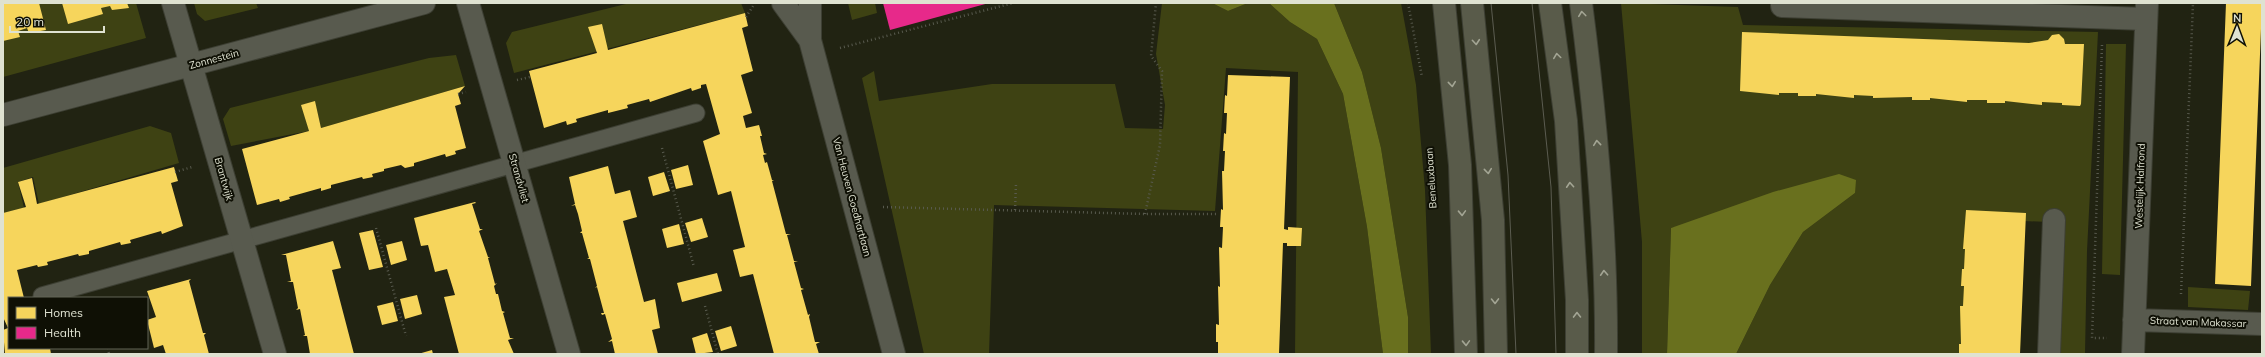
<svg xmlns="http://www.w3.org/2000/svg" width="2265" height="357" viewBox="0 0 2265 357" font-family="Mulish,sans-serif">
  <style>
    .green { fill: #3e4213 }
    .water { fill: #69701e }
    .homes { fill: #f6d55c }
    .health { fill: #e7298a }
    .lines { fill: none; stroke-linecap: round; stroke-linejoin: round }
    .service-casing { stroke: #3d3f33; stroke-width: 19 }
    .minor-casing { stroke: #3d3f33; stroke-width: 24 }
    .secondary-casing { stroke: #3d3f33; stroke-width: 24 }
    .path { stroke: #585a4e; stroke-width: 2.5; stroke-dasharray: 1 3; stroke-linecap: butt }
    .service { stroke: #585a4e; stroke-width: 17 }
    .minor { stroke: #585a4e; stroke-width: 22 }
    .secondary { stroke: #595b4a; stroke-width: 22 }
    .tram { stroke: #5b5c50; stroke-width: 1 }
    .oneway { stroke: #a3a594 }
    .labels { text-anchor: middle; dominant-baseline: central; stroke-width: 4; stroke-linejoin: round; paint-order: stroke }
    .street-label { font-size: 10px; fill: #dfe2d1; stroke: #0f1005 }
  </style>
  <rect width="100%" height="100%" fill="#212312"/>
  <!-- green -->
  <path class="green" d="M3,3H136L146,38L3,77Z
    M194,3H256L258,8L205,21L197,14Z
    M630,3H741L745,13L514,73L506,43L512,32Z
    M848,3H875L877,13L852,20Z
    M1162,3H1212L1228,11L1248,3H1269L1290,22L1317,39L1343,94L1367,227L1383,354H1295L1298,72L1226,68L1215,211L994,205L989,354H924L862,78L874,71L879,101L992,84H1115L1125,128L1163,129L1165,105L1156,54Z
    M1334,3H1401L1416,85L1425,190L1431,354H1408V317L1381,148L1362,72Z
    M1621,3L1738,7L1743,25L2098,32L2087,251L2085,354H2056L2049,222L2023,221L2020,354H1736L1770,285L1803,232L1855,193L1671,228L1667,354H1642V242Z
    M2106,44H2126L2120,275L2102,274Z
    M456,55L465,86L321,128L315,102L302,105L309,131L231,146L223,119L230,108L429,58Z
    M150,126L171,133L179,163L39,204L33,177L18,182L24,208L3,213V168Z
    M2188,287L2250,291L2248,310L2188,307Z"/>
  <!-- water -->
  <path class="water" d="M1212,3H1248L1228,11Z
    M1269,3H1334L1362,72L1381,148L1408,317V354H1383L1367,227L1343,94L1317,39L1290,22Z
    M1839,174L1856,180L1855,193L1803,232L1770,285L1736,354H1667L1671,228L1773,192Z"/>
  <!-- homes -->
  <path class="homes" d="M3,3H39L46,30L29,33L27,28L18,31L20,37L3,41Z
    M62,3H127L129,8L112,10L110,6L101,8L103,14L68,24Z
    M2226,3H2262L2251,286L2215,284Z
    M745,13L748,26L742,28L753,71L741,75L752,113L743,116L746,128L759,125L762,136H760L764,153L767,154L763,155L765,163L767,162L772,180L774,181H772L786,234H791L787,235L794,261H798L794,262L801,288L804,289L801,290L808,315L810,314L809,317L815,342H820L816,344L819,354H774L753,274L740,277L733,250L745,247L731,191L718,195L703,141L720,134L706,84L701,85V88L692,91L691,88L650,102L649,99L627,105L628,108L608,113V110L576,119L577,122L567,125L566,121L544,128L529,71L597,53L588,27L602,24L608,50Z
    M1742,32L2029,43L2048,40L2052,35L2059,34L2064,39L2065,44H2084L2081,104L2080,106L2062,105V103L2042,102V105L2005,101V103H1987V100H1967V102L1930,98V100H1912V97L1873,98V96L1854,95V98L1816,94V96H1798V93H1779V95L1740,91Z
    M1228,75L1290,77L1284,229L1288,230V227L1302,228L1301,246H1287V243H1283L1279,354H1218V342H1216V324L1219,325L1218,286L1220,287L1219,247L1222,248L1223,227H1220L1221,209L1223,210L1222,171H1224L1225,151H1223L1224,133L1226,134L1227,113H1224L1225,95L1227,96Z
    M465,86L458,94L461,104L455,106L466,148L455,151L456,154L446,157L445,154L414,163V166L405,168L401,165L384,169V171L372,174L373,177L363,179L362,177L331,185V188L321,191V188L289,197L290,199L280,202L279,199L257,205L242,149L309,131L301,105L315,101L321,128Z
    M688,165L693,185L676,189L671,170Z
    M608,166L615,194L630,190L637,217L623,221L644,302L655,299L660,328L652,330L658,354H615L612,341L608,342L612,339L605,314L602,315L601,313H604L597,287L595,288L597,286L590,259H587L589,258L582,233H580L582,231L578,214L575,205L571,206L575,204L569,177Z
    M174,167L178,181L171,183L183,226L162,234L161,231L130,240L131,243L121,245L120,242L89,251V254L79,256L78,254L47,262L48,265L38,267L37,265L17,270L24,298H9V348H50L51,354H5L3,330L8,328L3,317V213L26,207L18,182L32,178L37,204Z
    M664,172L670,191L653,196L648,177Z
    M475,202L476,203L472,204L480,229H483L479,231L488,257H490L488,258L495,284L497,283L494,286L496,294H498L502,311L505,312L503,313L510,338H514L508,340L514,354H459L444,297L455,295L447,269L435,272L428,245L421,246L414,218Z
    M1966,210L2026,213L2020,354H1959V344H1961L1960,306H1963L1964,286H1961L1962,269H1964L1965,249H1963Z
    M702,218L708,237L691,242L685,223Z
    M679,224L684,244L667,248L662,229Z
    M373,230L383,267L369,270L359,233Z
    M333,241L341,268L332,270L354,354H310L307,336H303L305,335L300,309L296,310L298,308L293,282H287L291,281L286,255H281Z
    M402,241L407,260L391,265L386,245Z
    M717,273L722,291L682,302L677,283Z
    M191,279L189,281L203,333H206L204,335L209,354H166L163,345L154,348L147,320L156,317L147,291Z
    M417,295L422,314L405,319L400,299Z
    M393,302L398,321L382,325L377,306Z
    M731,326L737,346L721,351L715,331Z
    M707,333L713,352L696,354L692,338Z
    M432,350L433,354H418Z"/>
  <!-- health -->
  <path class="health" d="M883,3H989L890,30Z"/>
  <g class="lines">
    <!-- service casing -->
    <g class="service-casing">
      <path id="service" d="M42,296L696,113"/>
    </g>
    <!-- minor casing -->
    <g class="minor-casing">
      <path id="minor" d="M173,3L275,354
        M468,3L569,354
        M783,3L810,40
        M810,3V40L894,354
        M1782,3V6L2146,19
        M3,115L424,3
        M2134,320L2262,324
        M2049,354L2054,220
        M2133,354L2147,3"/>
    </g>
    <!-- secondary casing -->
    <g class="secondary-casing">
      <path id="secondary" d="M1444,3L1460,165L1466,354
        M1472,3L1493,220L1496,354
        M1550,3L1566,121L1577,300V354
        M1581,3C1596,119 1607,236 1606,354"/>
    </g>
    <!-- path -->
    <path class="path" d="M1408,3L1422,77
      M746,17L755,3
      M2102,45L2092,338H2107
      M840,48L1013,3
      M517,80L530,77
      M458,94L466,92
      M662,148L694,267
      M175,172L192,167
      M883,207L1145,214H1218
      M1015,210L1016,184
      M1145,214L1160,145L1162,71L1151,56L1156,3
      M376,228L406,336
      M2181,294L2193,3
      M705,306L718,354
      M108,348L109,354"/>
    <!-- service -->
    <use href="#service" class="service"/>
    <!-- minor -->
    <use href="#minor" class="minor"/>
    <!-- secondary -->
    <use href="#secondary" class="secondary"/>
    <!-- tram -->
    <path class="tram" d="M1491,3L1508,175L1516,354
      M1532,3L1551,187L1556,354"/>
  </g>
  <!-- one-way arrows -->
  <defs><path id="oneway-chevron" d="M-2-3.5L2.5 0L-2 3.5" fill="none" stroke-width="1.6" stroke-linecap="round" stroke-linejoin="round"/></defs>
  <g class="oneway">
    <use href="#oneway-chevron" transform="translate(1582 14) rotate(-97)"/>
    <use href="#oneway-chevron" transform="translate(1476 42) rotate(85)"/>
    <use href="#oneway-chevron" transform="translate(1557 56) rotate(-98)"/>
    <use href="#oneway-chevron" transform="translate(1452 84) rotate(84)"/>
    <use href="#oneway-chevron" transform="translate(1597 143) rotate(-96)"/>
    <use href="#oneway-chevron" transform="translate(1488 171) rotate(84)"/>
    <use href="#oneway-chevron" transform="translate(1570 185) rotate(-94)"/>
    <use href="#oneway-chevron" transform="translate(1462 213) rotate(88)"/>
    <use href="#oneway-chevron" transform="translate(1604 273) rotate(-93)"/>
    <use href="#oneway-chevron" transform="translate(1495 301) rotate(89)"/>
    <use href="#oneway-chevron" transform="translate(1577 315) rotate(-91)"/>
    <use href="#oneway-chevron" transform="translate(1466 343) rotate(88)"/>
  </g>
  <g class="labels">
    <!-- street labels -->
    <g class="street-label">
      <text transform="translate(214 59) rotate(-15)">Zonnestein</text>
      <text transform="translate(519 178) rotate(74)">Strandvliet</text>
      <text transform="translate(1431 178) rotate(-94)">Beneluxbaan</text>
      <text transform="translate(224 179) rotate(74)">Brantwijk</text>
      <text transform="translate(2140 186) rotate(-88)">Westelijk Halfrond</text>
      <text transform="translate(852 197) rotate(75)">Van Heuven Goedhartlaan</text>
      <text transform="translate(2198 322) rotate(2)">Straat van Makassar</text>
    </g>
  </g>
  <!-- border -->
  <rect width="2265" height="357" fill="none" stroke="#dfe2d1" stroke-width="8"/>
  <!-- legend -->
  <rect x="8" y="297" width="140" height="52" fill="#0f1005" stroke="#626457"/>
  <rect x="16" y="307" width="20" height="12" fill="#f6d55c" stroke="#626457"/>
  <text x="44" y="317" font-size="12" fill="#dfe2d1">Homes</text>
  <rect x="16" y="327" width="20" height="12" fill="#e7298a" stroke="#626457"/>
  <text x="44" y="337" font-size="12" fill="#dfe2d1">Health</text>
  <!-- north arrow -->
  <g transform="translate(2237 28) rotate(1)" stroke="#0f1005" stroke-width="3" paint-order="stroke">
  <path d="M0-3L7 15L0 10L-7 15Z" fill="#dfe2d1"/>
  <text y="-6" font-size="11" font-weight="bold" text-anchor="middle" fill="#dfe2d1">N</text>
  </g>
  <!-- scale -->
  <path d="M10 26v6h94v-6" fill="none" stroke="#dfe2d1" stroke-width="2"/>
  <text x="16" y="26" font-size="12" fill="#dfe2d1" stroke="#0f1005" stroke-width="3" paint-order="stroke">20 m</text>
</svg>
